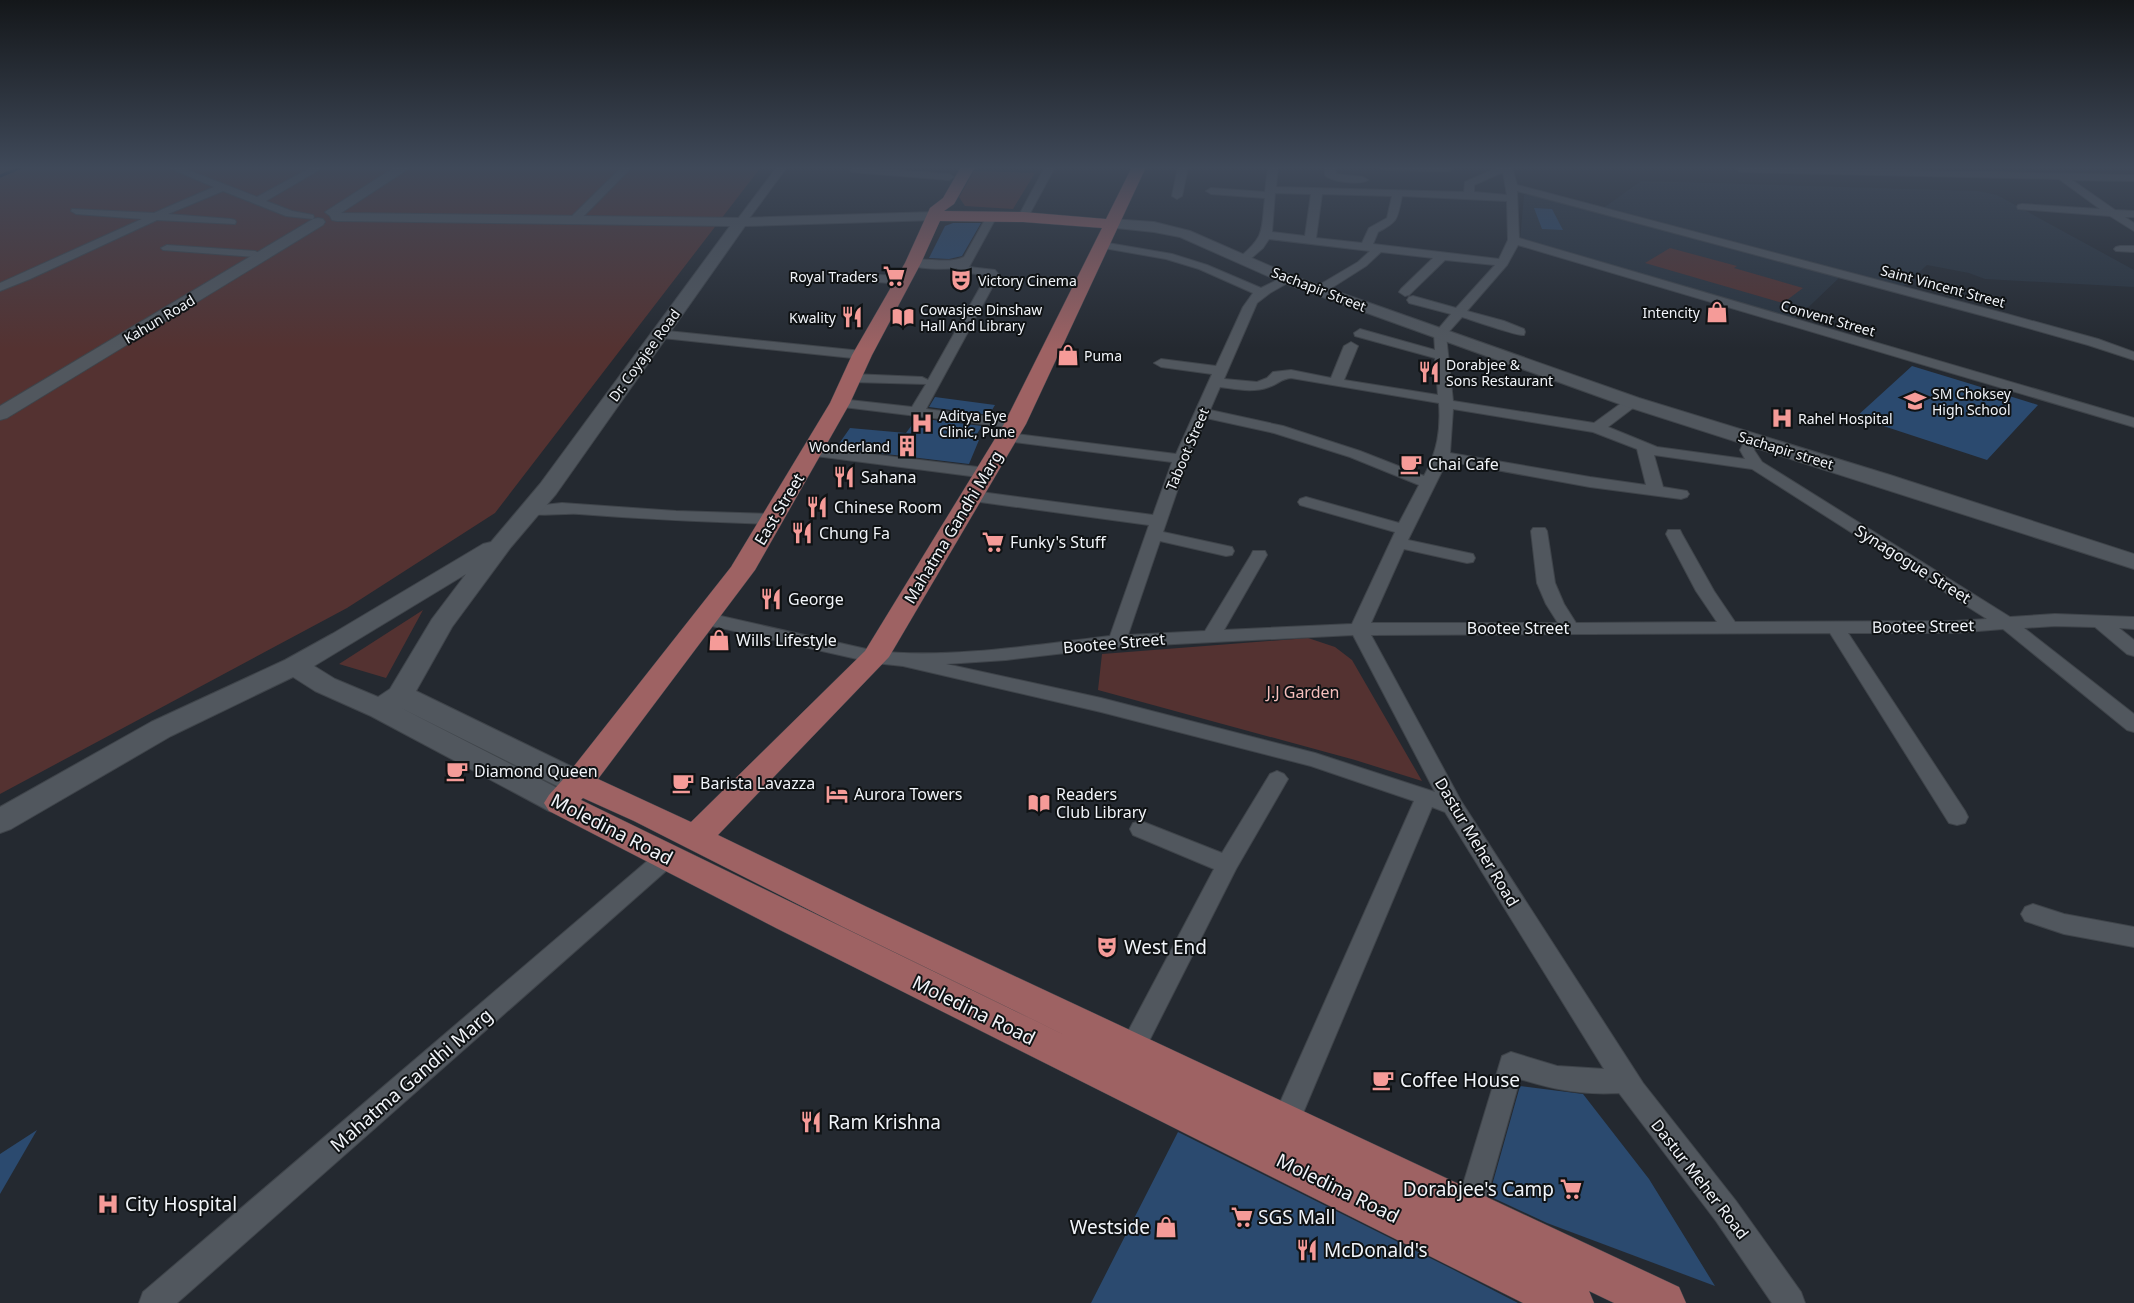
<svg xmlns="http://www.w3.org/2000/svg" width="2134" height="1303" viewBox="0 0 2134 1303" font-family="'Noto Sans',sans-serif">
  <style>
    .built { fill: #29333e }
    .green { fill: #543231 }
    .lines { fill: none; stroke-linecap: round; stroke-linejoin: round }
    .stream { stroke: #000f28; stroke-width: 3 }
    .building { fill: #2b4a6f }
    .street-casing { stroke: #3f444a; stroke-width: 2 }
    .secondary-casing { stroke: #3f444a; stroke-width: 2 }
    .primary-casing { stroke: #3f444a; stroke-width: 1 }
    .street { fill: #51575e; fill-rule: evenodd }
    .secondary { fill: #51575e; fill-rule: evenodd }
    .primary { fill: #9e6263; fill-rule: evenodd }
    .labels { text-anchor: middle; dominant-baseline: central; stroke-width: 4; stroke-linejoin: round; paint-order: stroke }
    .far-poi-label { font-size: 14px; fill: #f1f4f9; stroke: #0f1214; text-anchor: start }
    .far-street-label { font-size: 14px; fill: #f1f4f9; stroke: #0f1214 }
    .poi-label { font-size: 16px; fill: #f1f4f9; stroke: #0f1214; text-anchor: start }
    .street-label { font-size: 16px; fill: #f1f4f9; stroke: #0f1214 }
    .park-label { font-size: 16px; fill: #f4bebb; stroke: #0f1214 }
    .near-street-label { font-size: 19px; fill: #f1f4f9; stroke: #0f1214 }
    .near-poi-label { font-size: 19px; fill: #f1f4f9; stroke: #0f1214; text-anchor: start }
  </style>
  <rect width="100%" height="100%" fill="#242930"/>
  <!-- built -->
  <path class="built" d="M1641,181L1978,191L1997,195L2134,270V287L1985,279L1969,273L1927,265L1902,288L1602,209Z
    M1524,195H1530L1841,276L1793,322L1520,240Z"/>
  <!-- green -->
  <path class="green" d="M0,167H761L495,513L347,608L0,794Z
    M974,171L1035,173L1013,209L965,206L959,197Z
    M1670,248L1737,266L1734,268L1803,288L1783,303L1645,263Z
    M423,610L386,678L339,664Z
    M1308,638L1335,647L1352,660L1422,781L1355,760L1098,690L1102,654Z"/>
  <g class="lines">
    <!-- stream -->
    <path class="stream" d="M0,176L22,167"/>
  </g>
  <!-- building -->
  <path class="building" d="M1534,208L1552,209L1563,230L1542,229Z
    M953,223H981L962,256L949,259L929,258L945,226Z
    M1912,366L1971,384L2038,405L1987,460L1856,417Z
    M935,397L995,405L989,415L929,407Z
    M917,418L982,426L973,440H979L969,464L836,448L850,428L906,433Z
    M1520,1086L1583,1094L1649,1179L1715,1286L1547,1223L1489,1196Z
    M37,1130L0,1194V1154Z
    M1178,1132L1454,1270L1518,1303H1091Z"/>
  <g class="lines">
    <!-- street casing -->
    <g class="street-casing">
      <path id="street" d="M167,167H180L257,197L312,167H324L266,201L292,211L313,215L314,217L313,219L286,216L223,191L168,214L231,219L235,220L236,222L235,224L157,220L30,279L0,291V283L142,219L76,214L71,211L72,209L154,213L214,187Z
        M622,167H632L578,222H570L569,220L570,218Z
        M777,167H787L745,224H737L736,222L737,220Z
        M855,167L949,174L954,177L949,180L852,172L850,170Z
        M1045,167H1055L1028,217L1023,220L1019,219L1018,217Z
        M1178,167H1188L1182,196L1177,199L1172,196Z
        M1268,167H1278L1276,187L1464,192L1465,182L1499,167H1512L1517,185L2007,314L2098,339L2134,352V360L2088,345L1999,320L1517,191L1519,238L2134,418V427L1518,245L1507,265L1467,311L1504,321L1524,329L1525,332L1524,335C1517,336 1472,320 1462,317L1446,335L1453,401L1594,423L1627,399H1637L1639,402L1637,405L1608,427L1657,447L1745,459L1740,450L1747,437H1757L1759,440L1754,450L1762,462L2010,617L2055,614L2134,617V629L2119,628L2134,640V656L2127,654L2095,627L2055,626L2024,628L2134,714V732L2127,730L2003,629L1954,633H1848L1965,811L1968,817L1965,823L1957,825L1949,823L1830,633L1371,635L1461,801L1643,1083L1736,1201L1801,1292L1805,1303H1772L1716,1221L1619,1093C1581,1095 1556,1090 1520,1079L1480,1221L1470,1226L1460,1221L1455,1211L1502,1056L1511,1052L1557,1066L1604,1069L1445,812L1432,807L1295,1132L1285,1136L1275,1132L1271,1123L1414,801L1311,766L1101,712L903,666L875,663L703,624L697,622L694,618L697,614L703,612L875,651C949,659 1035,645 1110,636L1149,525L973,501L967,499L965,496L967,493L973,491L1153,515L1172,462L1007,441L1002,440L1000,437L1002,434L1007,433L1176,454L1212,374L1161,367L1154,363L1161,359L1216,366L1243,307L1253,293L1199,269L1166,259L1098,247L1096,245L1098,243L1102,242L1172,254L1207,265L1261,288L1283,277H1291L1293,279L1291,281L1270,293L1257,303L1224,379L1257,382L1267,378L1273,372L1291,370L1331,378L1344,346L1351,342L1358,346L1344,380L1438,395L1435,358L1355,336L1354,333L1360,329L1435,350L1434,334L1451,314L1409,303L1407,300L1409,297L1413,296L1456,308L1495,265L1445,260L1409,295L1405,296L1399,292L1401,289L1433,258L1381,252L1366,266L1322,294H1314L1312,291L1314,288L1358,262L1370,251L1269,239L1263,248L1248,261H1240L1238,259L1240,257C1266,235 1261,230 1265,198L1211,194L1206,191L1211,188L1265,192ZM1503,172L1507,195L1474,192V185ZM1275,193L1311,194L1305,236L1272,232ZM1322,194L1392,196L1387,218L1369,228L1362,243L1316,238ZM1402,196L1507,201L1508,240L1499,259L1373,244L1378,232C1399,221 1397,219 1402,196ZM1291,378L1439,403C1441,431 1437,452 1424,476L1360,451L1283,426L1210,410L1220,387C1236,389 1253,393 1269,387C1278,384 1281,379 1291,378ZM1453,409L1593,432L1637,449L1646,485L1590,477L1450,453ZM1206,418L1274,433L1350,457L1419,485L1399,523L1306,497L1300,499L1298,502L1300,505L1395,532L1352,624L1224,630L1267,555L1265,551H1253L1251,555L1205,631L1128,635L1160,541L1226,556L1232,555L1234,551L1232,547L1163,532L1185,468ZM1654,455L1752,469L1987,619L1954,621L1735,622L1714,591L1682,534L1680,530H1668L1666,534L1696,591L1717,622L1576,623L1564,604L1555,583L1547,531L1545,528H1533L1531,531L1537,583L1546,604L1558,623H1371L1404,549L1467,563L1473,562L1475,558L1473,554L1408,540L1447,461L1590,487L1681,499L1687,497L1689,494L1687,491L1663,487ZM1353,635L1435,792L1315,753L1101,698L946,664L1006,660L1117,647Z
        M1325,167H1335L1336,174L1363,177L1368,180C1361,185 1331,182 1325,175Z
        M1379,167H1453L1454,168L1449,171L1384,170Z
        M1738,167L2134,175V181L2072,180L2115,210L2134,211V217H2125L2134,223V231L2110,216L2018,209L2017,207L2018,205L2022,204L2100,209L2059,179L1741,172L1736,169Z
        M992,213L997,216L969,267L995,270L999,275L926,409L1015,420L1020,421L1022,424L1020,427L1015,428L835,406L833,403L835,400L840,399L912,407L926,384L852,382L845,378L852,374L922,377L928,380L987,275L958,272L957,268C946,269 915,270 907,263C917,254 947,266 964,257L987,216Z
        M167,245L255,251L261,254L255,257L163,250L161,248Z
        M2120,246H2134V252L2116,251L2114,249L2116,247Z
        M858,274L902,276L908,280L902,284L854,280L852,278L854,276Z
        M658,330L862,351L869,355L862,359L653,337L652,334L653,331Z
        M813,447L986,468L991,470L994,473L991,476L986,478L808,455L805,452L808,449Z
        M562,503L676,511L773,514L779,516L781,519L779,522L773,524C708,522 643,519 579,514C561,513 542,517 525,513L523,510L525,507Z
        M1277,771L1284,774L1288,779L1236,869L1141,1057L1132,1061L1123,1057L1119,1049L1123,1041L1214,869L1133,835L1130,829L1133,823L1141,821L1222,853L1270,774Z
        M667,848L675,851L678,857L675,863L177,1303H139L143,1292L659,851Z
        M2033,904L2064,914L2134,927V947L2064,934L2025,921L2021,914L2025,907Z"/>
    </g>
    <!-- secondary casing -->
    <g class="secondary-casing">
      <path id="secondary" d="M395,167H411L341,213L741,218L935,212L940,213L942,216L940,219L935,220L745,226L556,494L511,547L452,627L416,691L589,775L593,783L589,791L578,794L567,791L401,708L571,795L575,803L571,811L560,814L549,811L371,716L315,691L293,677L171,736L11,829L0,833V807L151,722L285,660L332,634L483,544L491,542L540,484L730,226L337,221L332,220L330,216L325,212ZM466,574L432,619L390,689L378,697L335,679L314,666Z
        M318,218L323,219L325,222L323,225L7,418L0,420V406L313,219Z
        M1112,219L1154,222L1190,231L1293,276L1639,398L1890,475L2134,554V569L1625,406L1281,282L1180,237L1154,232L1107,227L1104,224L1107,221Z"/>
    </g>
    <!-- primary casing -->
    <g class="primary-casing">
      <path id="primary" d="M961,167H975L954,204L944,211L1023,212L1106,219L1132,167H1146L1026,424L889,657L718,835L867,907L1679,1287L1686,1303H1614L1589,1291L1594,1303H1523L776,928L549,811L544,803L549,795L567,775L731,567L830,403L852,355L905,263L930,208L943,198ZM940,221L1023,222L1102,228L1004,424L865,651L691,822L598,779L755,570L850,403L872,355L921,263ZM583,798L634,821L843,927L1083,1044L581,800Z"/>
    </g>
    <!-- street -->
    <use href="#street" class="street"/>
    <!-- secondary -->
    <use href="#secondary" class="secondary"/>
    <!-- primary -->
    <use href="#primary" class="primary"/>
  </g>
  <!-- sky -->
  <linearGradient id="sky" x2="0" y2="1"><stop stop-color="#14171a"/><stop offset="0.48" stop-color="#3f4959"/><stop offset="1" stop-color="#3f4959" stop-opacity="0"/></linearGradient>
  <rect width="2134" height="349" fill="url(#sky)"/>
  <!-- icons -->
  <defs>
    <g id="supermarket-bare" transform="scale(1.725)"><path d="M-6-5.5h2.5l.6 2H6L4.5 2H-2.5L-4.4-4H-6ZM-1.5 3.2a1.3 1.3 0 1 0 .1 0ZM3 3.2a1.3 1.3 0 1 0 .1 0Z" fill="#f59b98" stroke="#0f1214" stroke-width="2.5" paint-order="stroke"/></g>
    <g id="theatre-bare" transform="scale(1.725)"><path d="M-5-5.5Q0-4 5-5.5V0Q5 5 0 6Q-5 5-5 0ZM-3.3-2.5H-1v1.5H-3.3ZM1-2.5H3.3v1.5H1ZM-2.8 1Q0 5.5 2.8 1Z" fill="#f59b98" stroke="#0f1214" stroke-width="2.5" paint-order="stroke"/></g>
    <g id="shop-bare" transform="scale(1.725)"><path d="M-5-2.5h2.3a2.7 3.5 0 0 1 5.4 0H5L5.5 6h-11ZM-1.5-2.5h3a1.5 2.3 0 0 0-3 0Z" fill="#f59b98" stroke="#0f1214" stroke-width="2.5" paint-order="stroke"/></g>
    <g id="restaurant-bare" transform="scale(1.725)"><path d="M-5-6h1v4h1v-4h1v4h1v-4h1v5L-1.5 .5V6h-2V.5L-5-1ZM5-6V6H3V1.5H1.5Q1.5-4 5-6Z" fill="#f59b98" stroke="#0f1214" stroke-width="2.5" paint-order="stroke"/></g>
    <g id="library-bare" transform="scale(1.725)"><path d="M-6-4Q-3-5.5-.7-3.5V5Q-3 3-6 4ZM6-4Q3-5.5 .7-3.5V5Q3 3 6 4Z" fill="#f59b98" stroke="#0f1214" stroke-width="2.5" paint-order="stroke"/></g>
    <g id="school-bare" transform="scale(1.725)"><path d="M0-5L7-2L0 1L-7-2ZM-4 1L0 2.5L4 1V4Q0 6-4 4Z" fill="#f59b98" stroke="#0f1214" stroke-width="2.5" paint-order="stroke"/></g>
    <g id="hospital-bare" transform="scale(1.725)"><path d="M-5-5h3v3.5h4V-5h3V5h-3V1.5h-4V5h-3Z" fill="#f59b98" stroke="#0f1214" stroke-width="2.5" paint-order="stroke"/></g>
    <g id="building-bare" transform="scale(1.725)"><path d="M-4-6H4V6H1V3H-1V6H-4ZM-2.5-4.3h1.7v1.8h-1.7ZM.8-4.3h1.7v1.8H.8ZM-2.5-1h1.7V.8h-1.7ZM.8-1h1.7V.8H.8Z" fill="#f59b98" stroke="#0f1214" stroke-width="2.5" paint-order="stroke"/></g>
    <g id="cafe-bare" transform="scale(1.725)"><path d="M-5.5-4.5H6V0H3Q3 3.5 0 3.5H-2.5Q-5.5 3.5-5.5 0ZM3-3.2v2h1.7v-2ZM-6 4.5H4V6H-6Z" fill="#f59b98" stroke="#0f1214" stroke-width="2.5" paint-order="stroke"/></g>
    <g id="hotel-bare" transform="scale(1.725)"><path d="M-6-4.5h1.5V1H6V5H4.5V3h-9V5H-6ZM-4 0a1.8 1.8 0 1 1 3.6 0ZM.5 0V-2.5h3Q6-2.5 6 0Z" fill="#f59b98" stroke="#0f1214" stroke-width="2.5" paint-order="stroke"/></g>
  </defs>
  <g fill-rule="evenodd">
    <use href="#supermarket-bare" x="894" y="276"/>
    <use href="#theatre-bare" x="961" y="280"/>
    <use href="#shop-bare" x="1717" y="312"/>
    <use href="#restaurant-bare" x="852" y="317"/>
    <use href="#library-bare" x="903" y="317"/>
    <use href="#shop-bare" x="1068" y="355"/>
    <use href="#restaurant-bare" x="1429" y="372"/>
    <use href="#school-bare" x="1915" y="401"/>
    <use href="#hospital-bare" x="1782" y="418"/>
    <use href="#hospital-bare" x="922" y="423"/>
    <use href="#building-bare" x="907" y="446"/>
    <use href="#cafe-bare" x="1411" y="464"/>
    <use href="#restaurant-bare" x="844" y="477"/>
    <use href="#restaurant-bare" x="817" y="507"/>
    <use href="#restaurant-bare" x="802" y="533"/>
    <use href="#supermarket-bare" x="993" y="542"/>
    <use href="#restaurant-bare" x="771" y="599"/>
    <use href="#shop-bare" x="719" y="640"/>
    <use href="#cafe-bare" x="457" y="771"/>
    <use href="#cafe-bare" x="683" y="783"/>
    <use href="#hotel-bare" x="837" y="794"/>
    <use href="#library-bare" x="1039" y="803"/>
    <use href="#theatre-bare" x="1107" y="947"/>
    <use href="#cafe-bare" x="1383" y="1080"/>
    <use href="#restaurant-bare" x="811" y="1122"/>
    <use href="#supermarket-bare" x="1571" y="1189"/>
    <use href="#hospital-bare" x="108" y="1204"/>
    <use href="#supermarket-bare" x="1242" y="1217"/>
    <use href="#shop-bare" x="1166" y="1227"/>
    <use href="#restaurant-bare" x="1307" y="1250"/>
  </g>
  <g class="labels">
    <!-- far-poi labels -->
    <g class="far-poi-label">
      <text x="878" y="276" text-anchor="end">Royal Traders</text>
      <text x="978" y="280">Victory Cinema</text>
      <text x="920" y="309">Cowasjee Dinshaw<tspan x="920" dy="16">Hall And Library</tspan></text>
      <text x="1700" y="312" text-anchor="end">Intencity</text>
      <text x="836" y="317" text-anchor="end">Kwality</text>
      <text x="1084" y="355">Puma</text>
      <text x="1446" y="364">Dorabjee &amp;<tspan x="1446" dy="16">Sons Restaurant</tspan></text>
      <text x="1932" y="393">SM Choksey<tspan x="1932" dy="16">High School</tspan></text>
      <text x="939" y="415">Aditya Eye<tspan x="939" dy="16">Clinic, Pune</tspan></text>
      <text x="1798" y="418">Rahel Hospital</text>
      <text x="890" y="446" text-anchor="end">Wonderland</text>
    </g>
    <!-- far-street labels -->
    <g class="far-street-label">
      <text transform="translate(1943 286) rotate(15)">Saint Vincent Street</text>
      <text transform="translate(1319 289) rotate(21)">Sachapir Street</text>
      <text transform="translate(1828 318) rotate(16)">Convent Street</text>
      <text transform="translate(159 319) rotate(-31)">Kahun Road</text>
      <text transform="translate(644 355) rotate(-54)">Dr. Coyajee Road</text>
      <text transform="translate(1187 449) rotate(-67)">Taboot Street</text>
      <text transform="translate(1786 450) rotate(17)">Sachapir street</text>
    </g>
    <!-- poi labels -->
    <g class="poi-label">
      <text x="1428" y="464">Chai Cafe</text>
      <text x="861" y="477">Sahana</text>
      <text x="834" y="507">Chinese Room</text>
      <text x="819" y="533">Chung Fa</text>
      <text x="1010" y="542">Funky's Stuff</text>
      <text x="788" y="599">George</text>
      <text x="736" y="640">Wills Lifestyle</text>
      <text x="474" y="771">Diamond Queen</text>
      <text x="700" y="783">Barista Lavazza</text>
      <text x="854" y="794">Aurora Towers</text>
      <text x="1056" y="794">Readers<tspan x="1056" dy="18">Club Library</tspan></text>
    </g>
    <!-- street labels -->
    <g class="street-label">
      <text transform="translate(779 509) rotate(-59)">East Street</text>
      <text transform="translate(953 527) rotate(-59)">Mahatma Gandhi Marg</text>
      <text transform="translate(1913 564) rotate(32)">Synagogue Street</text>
      <text transform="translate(1923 626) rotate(-1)">Bootee Street</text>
      <text x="1518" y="628">Bootee Street</text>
      <text transform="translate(1114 643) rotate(-5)">Bootee Street</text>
      <text transform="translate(1477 842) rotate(59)">Dastur Meher Road</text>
      <text transform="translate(1700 1179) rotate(52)">Dastur Meher Road</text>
    </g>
    <!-- park labels -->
    <g class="park-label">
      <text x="1303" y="692">J.J Garden</text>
    </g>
    <!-- near-street labels -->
    <g class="near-street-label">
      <text transform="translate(612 829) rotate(27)">Moledina Road</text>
      <text transform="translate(974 1010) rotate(26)">Moledina Road</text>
      <text transform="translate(411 1080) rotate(-41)">Mahatma Gandhi Marg</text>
      <text transform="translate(1338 1188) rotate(26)">Moledina Road</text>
    </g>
    <!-- near-poi labels -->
    <g class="near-poi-label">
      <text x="1124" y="947">West End</text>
      <text x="1400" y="1080">Coffee House</text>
      <text x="828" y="1122">Ram Krishna</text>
      <text x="1554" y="1189" text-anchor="end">Dorabjee's Camp</text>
      <text x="125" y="1204">City Hospital</text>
      <text x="1258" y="1217">SGS Mall</text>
      <text x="1150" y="1227" text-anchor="end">Westside</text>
      <text x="1324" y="1250">McDonald's</text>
    </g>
  </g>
</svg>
